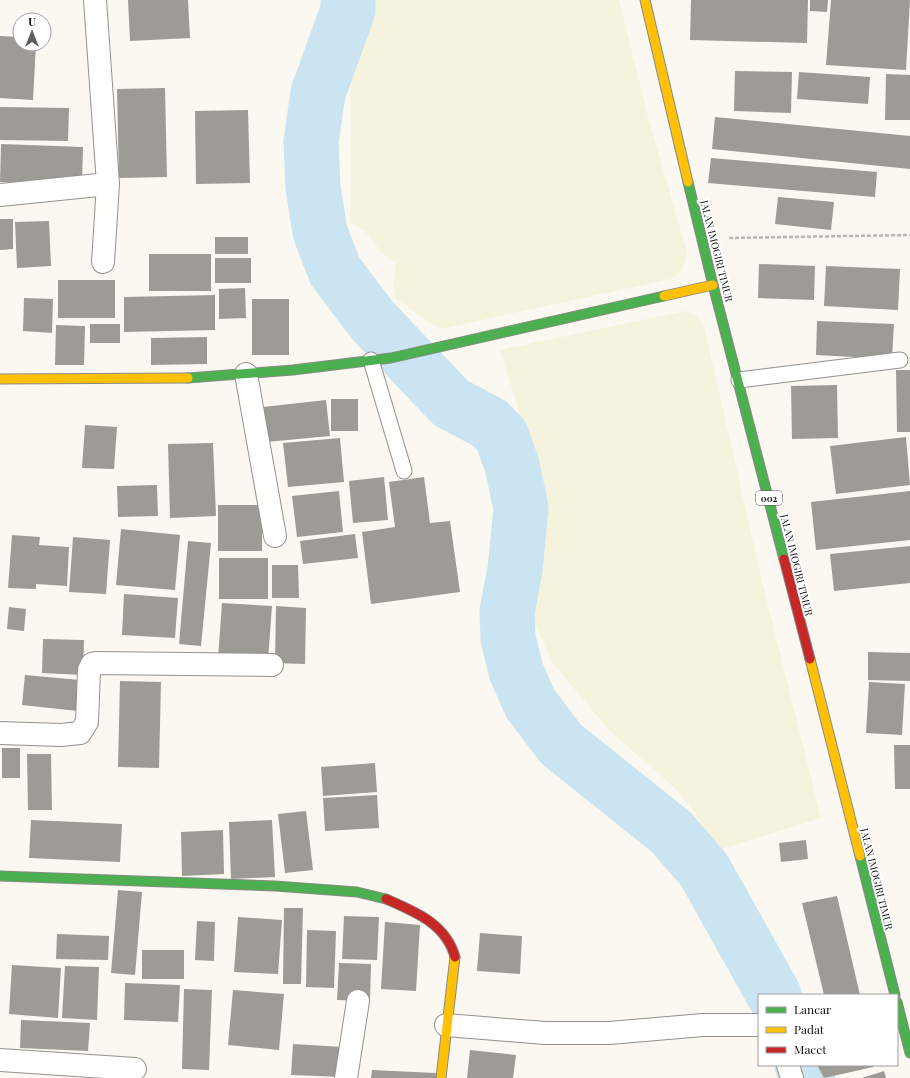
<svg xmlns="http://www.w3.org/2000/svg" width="910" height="1078" viewBox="0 0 910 1078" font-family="'Playfair Display',serif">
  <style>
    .farmland { fill: #f5f2de }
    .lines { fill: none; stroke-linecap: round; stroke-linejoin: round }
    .river { stroke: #cae4f1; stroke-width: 55 }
    .building { fill: #9d9b96 }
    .lane-casing { stroke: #93928f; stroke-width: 17 }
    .street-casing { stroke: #93928f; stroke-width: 24 }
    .fast-casing { stroke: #8a8985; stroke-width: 11 }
    .slow-casing { stroke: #8a8985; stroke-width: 11 }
    .jam-casing { stroke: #8a8985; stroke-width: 11 }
    .path { stroke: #b7b7b5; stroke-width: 2.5; stroke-dasharray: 4 2; stroke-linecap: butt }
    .lane { stroke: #fefefd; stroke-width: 15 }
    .street { stroke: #fefefd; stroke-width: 22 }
    .fast { stroke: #4caf50; stroke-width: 9 }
    .slow { stroke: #ffc107; stroke-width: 9 }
    .jam { stroke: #c62828; stroke-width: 9 }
    .labels { text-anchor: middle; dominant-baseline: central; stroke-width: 4; stroke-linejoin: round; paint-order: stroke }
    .shield { fill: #fff; stroke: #555; stroke-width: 1 }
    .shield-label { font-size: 9px; font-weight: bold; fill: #0c0c0c }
    .street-label { font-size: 10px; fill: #0c0c0c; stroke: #fff }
  </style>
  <rect width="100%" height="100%" fill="#faf8f0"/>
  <!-- farmland -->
  <path class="farmland" d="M374,0H619L648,117L687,253L682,270L671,279L440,329L396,299L393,285L396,264L381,252L369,235L350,221L351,57L367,8Z
    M685,311L697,317L704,326L762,581L821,818L715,851L697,815L674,787L609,730L552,662L532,616L526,580L533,510L526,471L508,418L520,414L500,350Z"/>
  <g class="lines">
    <!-- river -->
    <path class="river" d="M348,0V10L318,93L311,142L313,187L320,232L335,271L372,320L451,403L489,423L501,435L512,465L521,508L515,570L507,611L508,638L516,671L530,703L561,744L671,832L704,870L774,995
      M802,1065L808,1078"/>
  </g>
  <!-- building -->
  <path class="building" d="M128,0H188L190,38L130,41Z
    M691,0H808L807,43L690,40Z
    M810,0H828L827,12L810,11Z
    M831,0H910L906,70L826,65Z
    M0,36L20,37V44H36L33,100L0,98Z
    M735,71L792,72L791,113L734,111Z
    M799,72L870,77L868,104L797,99Z
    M886,74L910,75V120H885Z
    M165,88L167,177L119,178L117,89Z
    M0,107L69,108L68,141L0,140Z
    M248,110L250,183L196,184L195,111Z
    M715,117L910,136V169L712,149Z
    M1,144L83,147L82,184L0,182Z
    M711,158L877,172L875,197L708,183Z
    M778,197L834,202L831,230L775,224Z
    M0,219H13V249L0,250Z
    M49,221L51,266L17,268L15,222Z
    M215,237H248V254H215Z
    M149,254H211V291H149Z
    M215,258H251V283H215Z
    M759,264L815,266L814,300L758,298Z
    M826,266L900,269L898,310L824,306Z
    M58,280H115V318H58Z
    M245,288L246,318L219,319V289Z
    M215,295V330L124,332V297Z
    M24,298L53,299L52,333L23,331Z
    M252,299H289V355H252Z
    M817,321L894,324L892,359L816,355Z
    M90,324H120V343H90Z
    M56,325L85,326L84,365H55Z
    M207,337V364L151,365V338Z
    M896,370H910V432H897Z
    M837,385L838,438L792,439L791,386Z
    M331,399H358V431H331Z
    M326,400L330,436L266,442L263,407Z
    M85,425L117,427L114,469L82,468Z
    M906,437L910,485L836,494L830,446Z
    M340,438L344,482L288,487L283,443Z
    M213,443L216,516L170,518L168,444Z
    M384,477L388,520L353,523L349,481Z
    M424,477L430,523L450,521L460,592L371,604L362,532L395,527L389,482Z
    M157,485L158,516L118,517L117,486Z
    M339,491L343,532L297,537L292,496Z
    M910,491V540L816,550L811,502Z
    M218,505H262V551H218Z
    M121,529L180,535L175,590L116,585Z
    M355,534L358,558L303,564L300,541Z
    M12,535L40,537L39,545L69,547L67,586L36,584V589L8,588Z
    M73,537L110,540L106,594L69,592Z
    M188,541L211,543L201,646L179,644Z
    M910,546V583L834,591L830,554Z
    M219,558H268V599H219Z
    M272,565H298L299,598H272Z
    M124,594L178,598L175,638L122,635Z
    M222,603L272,606L268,661L218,658Z
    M276,606L306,608L305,664L275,663Z
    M9,607L26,609L24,631L7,629Z
    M43,639L84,640L83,675L42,673Z
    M868,652L910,653V681L868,680Z
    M25,675L80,680L78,711L22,705Z
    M120,681L161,682L159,768L118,767Z
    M869,682L905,684L902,735L866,733Z
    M894,745H910V789H895Z
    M2,748H20V778H2Z
    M27,754H51L52,810H28Z
    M375,763L377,792L323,796L321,767Z
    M377,795L379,828L325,831L323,798Z
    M306,811L313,870L285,873L278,814Z
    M31,820L122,824L120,862L29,858Z
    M272,820L275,877L231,879L229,822Z
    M223,830L224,874L182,876L181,832Z
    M806,840L808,859L781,862L779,843Z
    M118,890L142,892L135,975L111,973Z
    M837,896L860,995H824L802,903Z
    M284,908H303L301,984H283Z
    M344,916L379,917L377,960L342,959Z
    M238,917L282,920L278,974L234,972Z
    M197,921L215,922L214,961L195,960Z
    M385,922L420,925L416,991L381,989Z
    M307,930L336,931L334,988L306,987Z
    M480,933L522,936L520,974L477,971Z
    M57,934L109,936L108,960L56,959Z
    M142,950H184V979H142Z
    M339,963L371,964L370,1001L337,1000Z
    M12,965L61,968L58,1018L9,1014Z
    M65,966L99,967L97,1020L62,1018Z
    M125,983L180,985L178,1022L124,1020Z
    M184,989L212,990L209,1070L182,1069Z
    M233,990L284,994L279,1050L228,1045Z
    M21,1020L90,1023L88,1051L20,1048Z
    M293,1044L343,1047L342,1077L291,1075Z
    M470,1050L516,1055L513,1078H467Z
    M817,1065H873V1067L824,1078Z
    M372,1070L436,1073V1078H371Z
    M884,1071L886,1078H862Z"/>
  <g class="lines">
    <!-- lane casing -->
    <g class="lane-casing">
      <path id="lane" d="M371,360L404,471
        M739,380L900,360"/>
    </g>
    <!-- street casing -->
    <g class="street-casing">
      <path id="street" d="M95,0L108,184L103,262
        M0,195L108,184
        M246,374L275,536
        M0,733L61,735L80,733L87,722L89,670L92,664L96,663L272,665
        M446,1025L545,1033H609L703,1025H759
        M0,1060L135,1069
        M788,1065L792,1078
        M346,1078L358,1001"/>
    </g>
    <!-- fast casing -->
    <g class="fast-casing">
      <path id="fast" d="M688,182L713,285L784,559
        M188,378L293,370L391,358L664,296
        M860,856L895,995
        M0,876L275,886L357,892L386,899
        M897,1002L910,1053"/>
    </g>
    <!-- slow casing -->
    <g class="slow-casing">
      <path id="slow" d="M645,0L688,182
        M664,296L713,285
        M0,379L188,378
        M810,659L860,856
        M441,1078L455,957"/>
    </g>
    <!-- jam casing -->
    <g class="jam-casing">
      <path id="jam" d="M784,559L810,659
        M386,899C416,912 446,924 455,957"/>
    </g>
    <!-- path -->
    <path class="path" d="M729,238L910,235"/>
    <!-- lane -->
    <use href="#lane" class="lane"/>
    <!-- street -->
    <use href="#street" class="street"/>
    <!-- fast -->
    <use href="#fast" class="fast"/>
    <!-- slow -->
    <use href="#slow" class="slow"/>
    <!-- jam -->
    <use href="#jam" class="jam"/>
  </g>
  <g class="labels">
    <!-- shield labels -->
    <rect class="shield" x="756" y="491" width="26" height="14" rx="3"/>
    <g class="shield-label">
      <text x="769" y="498">002</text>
    </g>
    <!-- street labels -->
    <g class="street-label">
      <text transform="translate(717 251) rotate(76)">JALAN IMOGIRI TIMUR</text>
      <text transform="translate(797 565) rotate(76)">JALAN IMOGIRI TIMUR</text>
      <text transform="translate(877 879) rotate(76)">JALAN IMOGIRI TIMUR</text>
    </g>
  </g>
  <!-- legend -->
  <rect x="758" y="994" width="140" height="72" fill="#ffffff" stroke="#9e9e9e"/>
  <rect x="766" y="1007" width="20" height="6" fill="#4caf50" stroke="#9e9e9e"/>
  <text x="794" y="1014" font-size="12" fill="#0c0c0c">Lancar</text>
  <rect x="766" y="1027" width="20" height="6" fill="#ffc107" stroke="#9e9e9e"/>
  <text x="794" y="1034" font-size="12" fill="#0c0c0c">Padat</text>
  <rect x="766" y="1047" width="20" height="6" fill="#c62828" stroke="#9e9e9e"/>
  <text x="794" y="1054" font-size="12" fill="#0c0c0c">Macet</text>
  <!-- north arrow -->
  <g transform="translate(32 32)"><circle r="19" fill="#ffffff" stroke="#9e9e9e"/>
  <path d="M0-3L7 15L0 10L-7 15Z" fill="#5f5f5c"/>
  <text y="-6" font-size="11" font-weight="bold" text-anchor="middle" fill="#0c0c0c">U</text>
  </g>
</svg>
